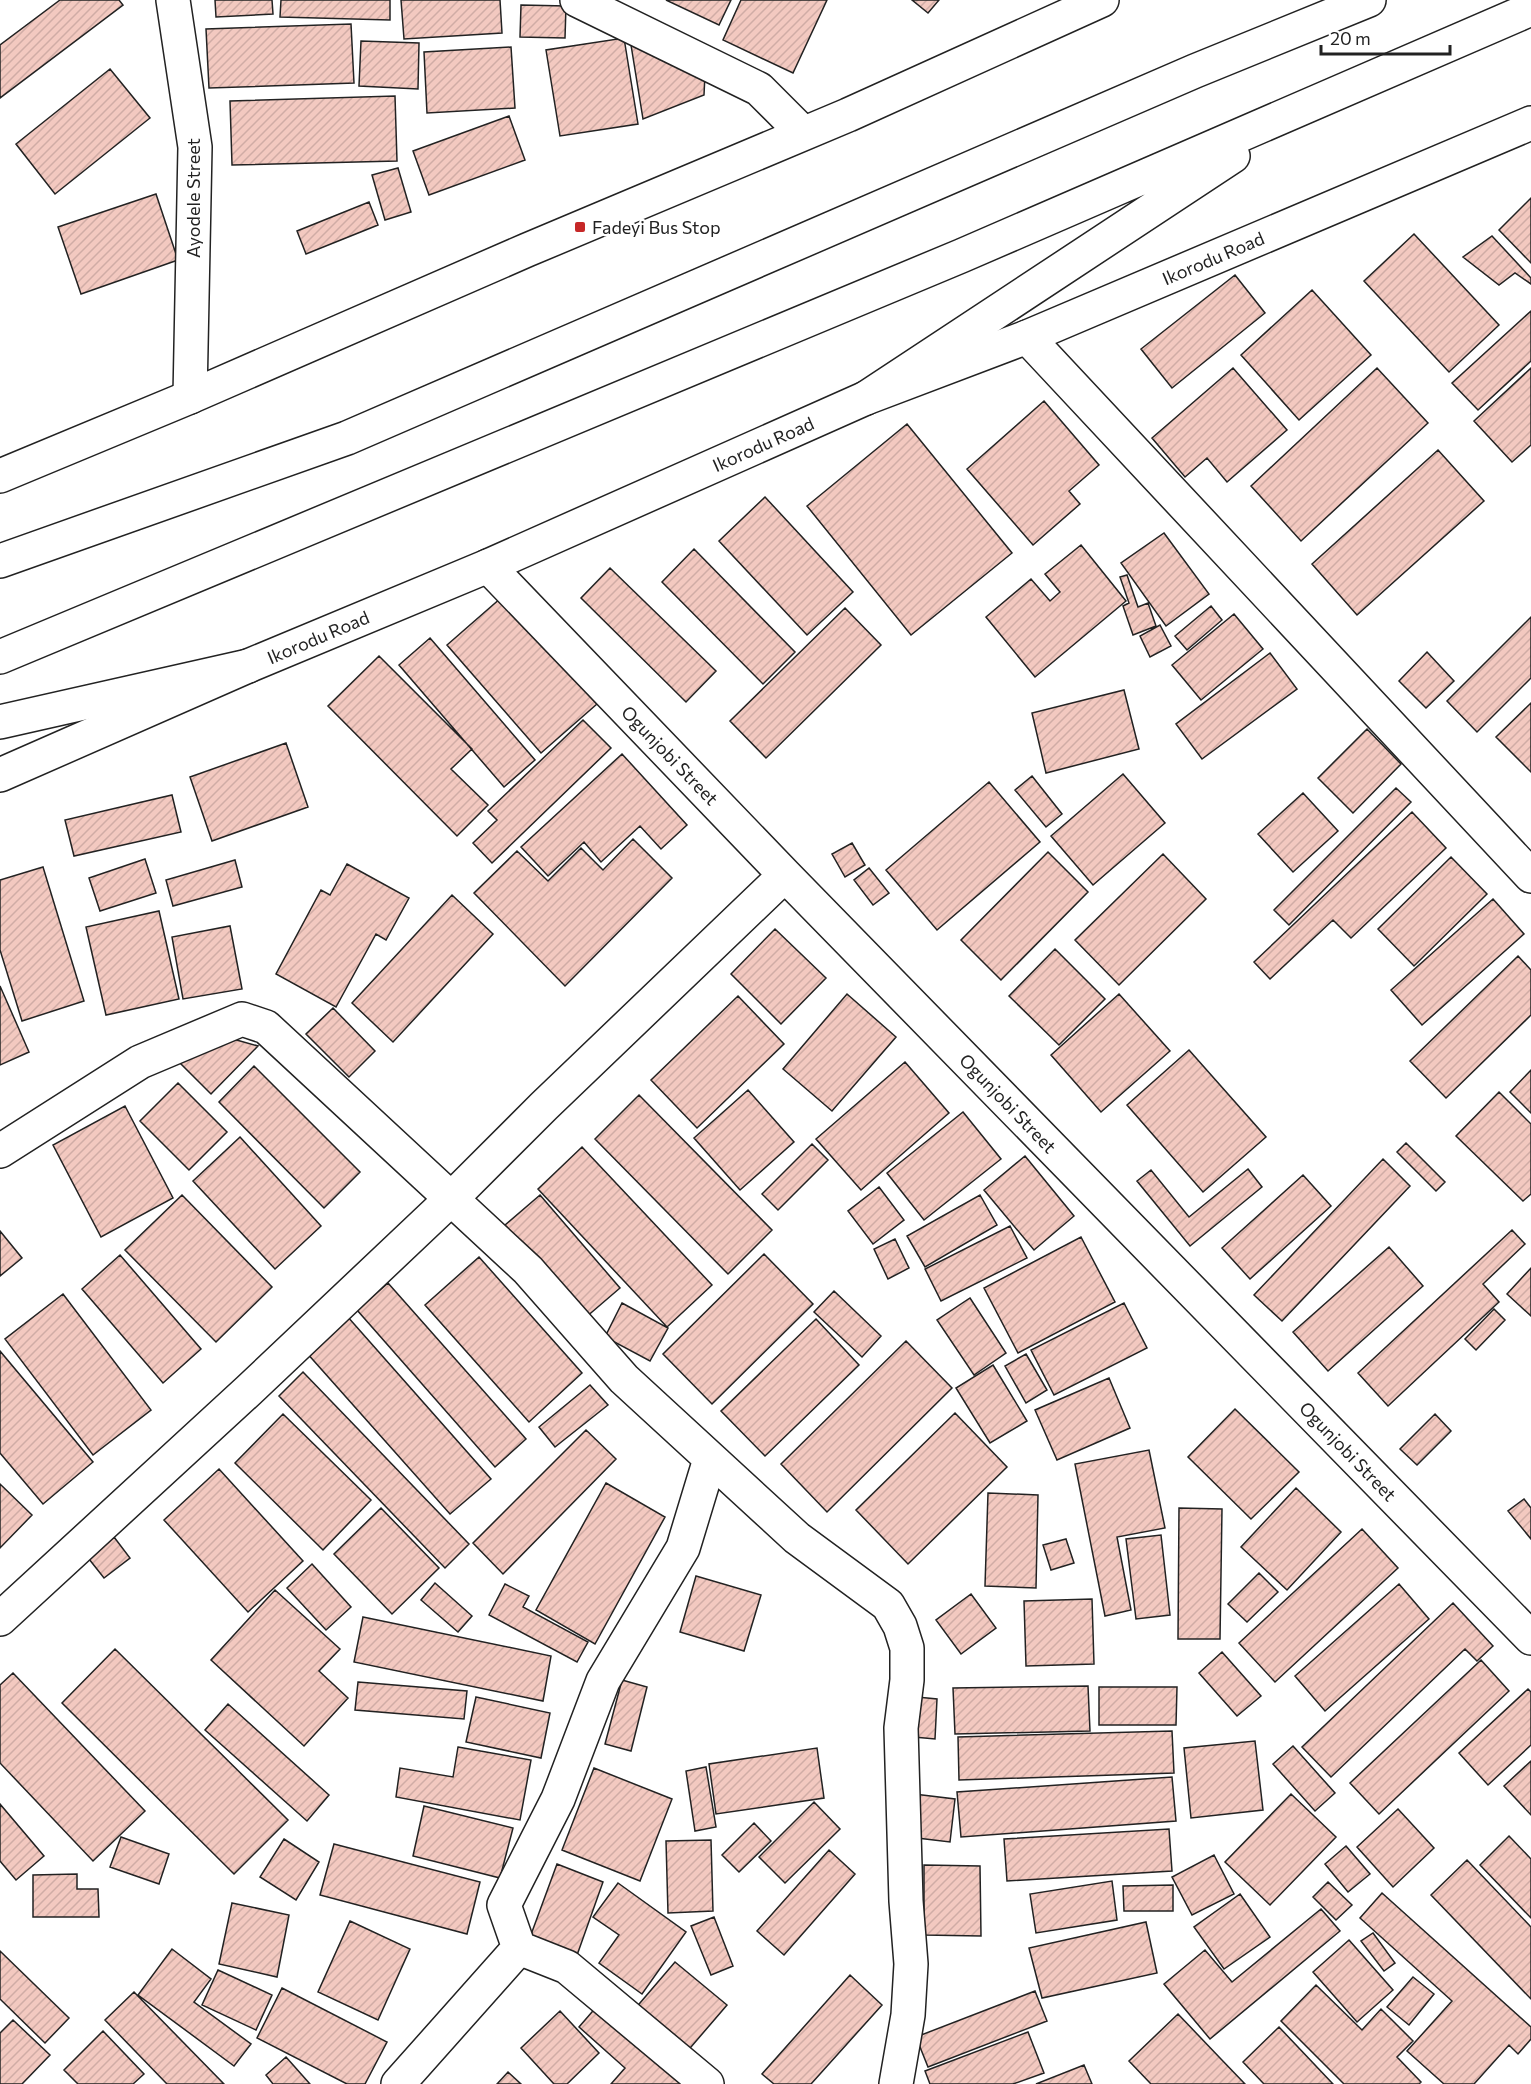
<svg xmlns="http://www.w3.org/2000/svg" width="1531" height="2084" viewBox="0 0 1531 2084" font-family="Commissioner,sans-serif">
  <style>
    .building { fill: url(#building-hatch); stroke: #222; stroke-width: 1.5 }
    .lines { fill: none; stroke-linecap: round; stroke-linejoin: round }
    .minor-casing { stroke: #222; stroke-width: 36 }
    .primary-casing { stroke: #222; stroke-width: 36 }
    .motorway-casing { stroke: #222; stroke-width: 36 }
    .minor { stroke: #fff; stroke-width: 33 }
    .primary { stroke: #fff; stroke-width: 33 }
    .motorway { stroke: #fff; stroke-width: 33 }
    .poi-dot { fill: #c62828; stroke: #fff; stroke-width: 2 }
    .labels { text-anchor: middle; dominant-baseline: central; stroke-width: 4.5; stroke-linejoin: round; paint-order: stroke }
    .street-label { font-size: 18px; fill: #222; stroke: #fff }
    .poi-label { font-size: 18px; fill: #222; stroke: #fff; text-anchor: start }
  </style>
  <defs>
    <pattern id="building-hatch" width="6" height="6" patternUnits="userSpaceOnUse" patternTransform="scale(1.5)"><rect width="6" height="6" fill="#f3c9c0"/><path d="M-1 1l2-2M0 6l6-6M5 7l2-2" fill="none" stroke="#d0aca5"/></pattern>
  </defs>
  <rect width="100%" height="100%" fill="#fff"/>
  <!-- building -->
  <path class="building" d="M60,0H119L123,5L0,98V45Z
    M215,0H272L273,14L216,17Z
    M281,0H390V20L280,17Z
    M401,0H500L502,33L404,39Z
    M666,0H731L719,25Z
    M741,0H827L793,73L723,40Z
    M912,0H939L928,13Z
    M521,5L566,6L565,38L520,37Z
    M351,24L354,83L209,88L206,29Z
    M624,38L638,124L560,136L546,50Z
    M361,41L419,43L418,89L359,86Z
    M631,45L705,74L704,95L643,119Z
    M511,47L515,108L427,113L424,52Z
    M110,69L150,118L55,194L16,144Z
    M395,96L397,161L232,165L230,101Z
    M509,116L525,160L429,195L413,151Z
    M398,168L411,212L385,220L372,175Z
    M156,194L178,260L81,294L58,227Z
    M1531,198V263L1499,230Z
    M369,202L378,225L306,254L297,231Z
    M1414,234L1499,325L1449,372L1364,281Z
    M1492,236L1531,278V284L1515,273L1499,285L1463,257Z
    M1235,275L1265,313L1172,388L1141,349Z
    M1312,290L1371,355L1299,420L1241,355Z
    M1531,311V361L1478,410L1452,383Z
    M1233,368L1287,430L1227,482L1207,458L1185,477L1152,438Z
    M1377,368L1428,423L1301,541L1251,486Z
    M1531,368V445L1512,462L1474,421Z
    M1044,401L1099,465L1069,491L1080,504L1033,545L967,469Z
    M907,424L1012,553L911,635L807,506Z
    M1438,450L1484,501L1357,615L1312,564Z
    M765,497L853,592L807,635L719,541Z
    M1164,533L1209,594L1166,626L1121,563Z
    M1081,545L1126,601L1035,677L986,617L1031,579L1050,601L1060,592L1045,574Z
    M694,549L795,652L763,684L662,582Z
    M610,568L716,671L686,702L581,598Z
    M1127,575L1138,607L1148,603L1156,626L1133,635L1123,606L1129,603L1120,577Z
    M502,597L597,704L541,753L447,645Z
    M1211,606L1222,620L1187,650L1175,636Z
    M845,608L881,645L766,758L730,721Z
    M1234,614L1263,649L1201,700L1172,665Z
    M1531,617V678L1477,732L1447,701Z
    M1160,625L1171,646L1150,657L1140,636Z
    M430,638L535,760L504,787L399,665Z
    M1427,652L1454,681L1426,708L1399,681Z
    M1270,653L1297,689L1202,759L1176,724Z
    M379,656L472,749L451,769L488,805L457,836L328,706Z
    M1124,690L1139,749L1046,773L1032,713Z
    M1531,703V772L1496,737Z
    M583,720L611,748L492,863L473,843L497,820L488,811Z
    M1367,729L1401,764L1353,813L1318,778Z
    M286,743L308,807L212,841L190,777Z
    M622,754L687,825L661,849L640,826L601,862L584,842L548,876L521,847Z
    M1123,774L1165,823L1093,885L1051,836Z
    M1032,776L1062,814L1046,827L1015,790Z
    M989,782L1040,842L937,930L886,870Z
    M1396,788L1411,802L1289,925L1274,910Z
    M1303,793L1338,831L1293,872L1258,834Z
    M172,795L181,832L74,856L65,820Z
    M1412,812L1446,848L1351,938L1333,920L1270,979L1254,962Z
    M633,839L672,878L565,986L474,893L517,851L548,881L581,848L603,870Z
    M852,843L865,865L845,877L832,854Z
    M1048,852L1088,892L1001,980L961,940Z
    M1163,854L1206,899L1119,985L1075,940Z
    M1451,857L1487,894L1414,966L1378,929Z
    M145,859L156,893L100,911L89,878Z
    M235,860L242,887L173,906L166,880Z
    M347,864L409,898L386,940L376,934L336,1007L276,974L321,890L330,895Z
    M43,867L84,1001L22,1021L0,950V880Z
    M869,868L889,893L873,905L854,880Z
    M452,895L493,934L393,1042L352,1003Z
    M1493,899L1524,934L1422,1025L1391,990Z
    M159,911L179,999L106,1015L86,927Z
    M230,926L242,989L183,999L172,937Z
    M775,929L826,978L781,1024L731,974Z
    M1055,949L1105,999L1059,1045L1009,996Z
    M1518,956L1531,970V1015L1446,1098L1410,1061Z
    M0,986L29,1052L0,1065Z
    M847,994L896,1037L832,1111L783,1069Z
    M1119,994L1170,1051L1101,1112L1051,1055Z
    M738,996L784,1044L697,1128L651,1080Z
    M333,1008L375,1051L349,1077L306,1034Z
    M233,1039L258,1046L211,1094L177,1060Z
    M1189,1050L1266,1137L1203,1192L1127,1105Z
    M905,1062L949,1113L861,1190L816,1139Z
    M254,1066L360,1172L324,1208L219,1102Z
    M1531,1070V1113L1510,1092Z
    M178,1083L227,1132L189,1170L140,1121Z
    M748,1090L794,1142L740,1190L694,1138Z
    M1499,1092L1531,1124V1194L1523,1201L1456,1136Z
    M639,1095L772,1230L728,1274L595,1139Z
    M125,1106L173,1198L101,1237L53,1145Z
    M963,1112L1001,1159L924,1220L887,1173Z
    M240,1137L321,1226L275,1269L193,1181Z
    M1406,1143L1445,1182L1436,1191L1397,1152Z
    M812,1144L828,1160L778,1210L762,1194Z
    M582,1147L712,1285L667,1327L538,1189Z
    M1025,1156L1074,1216L1034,1250L984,1190Z
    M1383,1159L1410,1186L1282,1321L1254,1295Z
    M1248,1169L1262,1187L1190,1246L1137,1181L1151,1170L1189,1217Z
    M1303,1175L1331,1206L1250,1279L1222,1248Z
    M879,1187L904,1220L873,1244L848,1211Z
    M182,1195L272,1287L216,1342L125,1250Z
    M540,1195L620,1288L585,1318L505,1225Z
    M980,1195L997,1225L925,1267L907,1236Z
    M1010,1226L1027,1258L941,1301L925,1269Z
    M1512,1230L1525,1244L1483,1284L1499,1302L1388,1406L1358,1373Z
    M0,1231L22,1258L0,1276Z
    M1081,1237L1115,1302L1018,1353L984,1288Z
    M895,1239L909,1268L888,1279L874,1249Z
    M1389,1247L1423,1286L1328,1371L1293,1332Z
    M764,1254L813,1304L712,1404L663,1354Z
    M120,1255L201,1349L163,1383L82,1289Z
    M479,1257L582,1373L529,1422L425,1305Z
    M1531,1268V1316L1507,1294Z
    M388,1283L526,1439L495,1467L357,1310Z
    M834,1291L881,1336L862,1357L814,1312Z
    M63,1294L151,1410L93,1455L5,1339Z
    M970,1298L1006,1353L974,1375L937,1320Z
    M622,1303L668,1328L650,1361L605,1337Z
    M1124,1303L1147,1348L1054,1395L1031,1350Z
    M1494,1309L1505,1320L1476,1350L1465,1339Z
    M347,1316L491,1479L450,1514L306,1352Z
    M816,1319L859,1365L765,1456L721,1411Z
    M906,1341L952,1388L827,1512L781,1464Z
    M0,1351L93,1462L43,1504L0,1453Z
    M1026,1354L1047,1390L1026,1403L1005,1366Z
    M993,1365L1027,1421L990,1443L956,1388Z
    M303,1372L469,1544L445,1568L279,1396Z
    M1109,1378L1130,1428L1057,1460L1035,1410Z
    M590,1385L608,1405L555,1447L539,1427Z
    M1235,1409L1299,1472L1251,1519L1188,1457Z
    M955,1413L1007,1467L908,1564L856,1510Z
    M283,1414L371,1500L323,1550L235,1463Z
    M1435,1414L1451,1431L1417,1465L1400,1449Z
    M586,1430L616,1459L503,1574L473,1543Z
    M1149,1450L1165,1528L1117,1537L1131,1610L1105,1616L1075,1464Z
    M219,1469L303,1561L248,1612L164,1520Z
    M606,1483L665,1517L595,1644L536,1610Z
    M0,1484L32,1515L0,1548Z
    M1296,1488L1341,1532L1287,1590L1241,1547Z
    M988,1493L1038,1495L1036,1588L985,1586Z
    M1524,1499L1531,1508V1539L1508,1511Z
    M381,1508L439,1568L392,1614L334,1554Z
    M1179,1508L1222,1509L1220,1639H1178Z
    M1362,1529L1398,1568L1275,1682L1239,1643Z
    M1161,1535L1170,1615L1136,1619L1126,1539Z
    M114,1537L130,1558L104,1578L89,1559Z
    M1066,1539L1074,1563L1051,1570L1043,1545Z
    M312,1564L351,1607L326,1630L287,1588Z
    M1259,1573L1278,1592L1247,1622L1228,1604Z
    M696,1576L761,1595L744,1651L680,1632Z
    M435,1583L472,1616L458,1632L421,1600Z
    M505,1584L529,1596L523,1607L588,1642L577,1662L489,1615Z
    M1399,1584L1429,1619L1325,1711L1295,1676Z
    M275,1590L340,1649L319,1671L348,1698L304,1746L211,1660Z
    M971,1594L996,1628L961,1654L936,1620Z
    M1092,1599L1094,1664L1026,1666L1024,1601Z
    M1453,1603L1493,1646L1477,1661L1465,1649L1331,1777L1302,1747Z
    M363,1617L551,1656L543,1701L354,1662Z
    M115,1649L288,1820L234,1874L62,1703Z
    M1222,1652L1261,1696L1237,1716L1199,1673Z
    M1481,1660L1509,1691L1379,1814L1350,1783Z
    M13,1673L145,1811L93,1861L0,1763V1685Z
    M622,1680L647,1687L631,1751L605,1744Z
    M358,1682L467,1691L464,1719L355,1710Z
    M1088,1686L1090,1731L955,1734L953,1688Z
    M1099,1687H1177L1176,1725H1099Z
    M1528,1689L1531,1692V1745L1488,1785L1459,1753Z
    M476,1697L550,1713L541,1758L466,1742Z
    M917,1697L937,1699L935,1739L914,1737Z
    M228,1704L329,1795L307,1821L205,1730Z
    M1172,1731L1174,1773L959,1780L958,1737Z
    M1255,1741L1263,1810L1191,1818L1184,1748Z
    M1293,1746L1335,1793L1315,1811L1273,1764Z
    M458,1747L531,1760L520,1820L396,1797L400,1768L453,1777Z
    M817,1748L824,1798L716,1814L709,1764Z
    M1531,1761V1815L1504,1786Z
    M706,1767L716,1827L695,1831L686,1771Z
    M594,1768L672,1799L640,1881L562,1850Z
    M1172,1777L1176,1821L961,1837L957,1792Z
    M914,1794L955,1799L950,1842L909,1837Z
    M1291,1794L1336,1837L1270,1905L1225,1862Z
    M814,1802L840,1829L785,1883L759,1857Z
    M0,1804L44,1856L16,1880L0,1861Z
    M424,1806L513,1828L500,1878L413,1856Z
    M1398,1809L1434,1848L1393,1887L1357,1847Z
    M754,1823L771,1841L739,1872L722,1855Z
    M1169,1829L1172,1871L1007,1881L1004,1839Z
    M1509,1836L1531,1859V1918L1480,1865Z
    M121,1837L169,1854L159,1884L110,1867Z
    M284,1839L319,1862L296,1900L260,1877Z
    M711,1840L713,1911L668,1913L666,1841Z
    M334,1844L480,1882L467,1934L320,1895Z
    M1346,1846L1370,1874L1348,1892L1325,1864Z
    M829,1850L855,1874L784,1955L757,1931Z
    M1214,1855L1234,1894L1192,1915L1172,1877Z
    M1467,1860L1531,1927V1999L1431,1895Z
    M557,1864L603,1882L576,1958L529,1940Z
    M924,1865L980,1866L981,1936L924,1935Z
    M77,1874V1889H98L99,1917H33V1875Z
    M1112,1881L1117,1920L1036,1933L1030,1894Z
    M1328,1882L1352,1905L1336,1920L1313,1897Z
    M618,1883L686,1932L642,1994L599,1963L619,1935L593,1917Z
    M1173,1885V1911H1124L1123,1886Z
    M1382,1893L1531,2027V2039L1518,2054L1509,2045L1474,2084H1444L1407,2051L1452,2001L1360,1918Z
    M1240,1894L1270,1937L1224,1969L1194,1927Z
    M232,1903L289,1915L277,1977L219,1964Z
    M1321,1909L1340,1931L1210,2039L1164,1984L1205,1950L1232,1982Z
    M714,1917L733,1966L711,1975L691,1926Z
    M350,1921L410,1949L378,2020L318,1992Z
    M1146,1922L1157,1973L1042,1998L1029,1948Z
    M1373,1933L1395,1963L1384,1971L1361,1941Z
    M1349,1940L1393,1990L1357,2022L1313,1972Z
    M172,1949L211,1979L194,2002L251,2044L234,2066L138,1995Z
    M0,1951L69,2018L45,2043L0,1999Z
    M675,1962L727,2005L685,2054L634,2010Z
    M218,1970L272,1995L256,2030L202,2005Z
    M850,1975L882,2005L811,2084H774L762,2074Z
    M1413,1977L1434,1994L1409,2025L1387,2007Z
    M1316,1985L1362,2030L1381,2009L1413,2041L1397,2057L1421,2082L1419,2084H1344L1281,2021Z
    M282,1988L387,2042L365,2084H347L257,2038Z
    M1035,1991L1047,2021L928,2067L916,2037Z
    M134,1992L224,2084H167L105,2020Z
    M598,2005L686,2084H611L625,2068L579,2027Z
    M560,2011L599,2053L567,2084H554L521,2048Z
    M1178,2014L1220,2058L1245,2084H1151L1129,2061Z
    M13,2020L50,2055L22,2084H0V2033Z
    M1279,2027L1333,2084H1264L1243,2062Z
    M103,2031L144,2074L133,2084H78L64,2070Z
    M1028,2032L1044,2073L1013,2084H930L925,2071Z
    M286,2057L310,2084H273L266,2075Z
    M1084,2065L1092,2084H1036Z
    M508,2072L521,2084H497Z"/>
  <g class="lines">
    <!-- minor casing -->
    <g class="minor-casing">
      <path id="minor" d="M173,0L195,147L190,397
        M577,0L759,89L803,133
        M1027,337L1531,876
        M488,566L785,875L1531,1638
        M0,1151L140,1062L242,1019L266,1027L528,1270L624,1379L797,1538L888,1605L900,1626L907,1648V1680L901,1728L906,1901L911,1964L908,2015L896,2084
        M0,1619L248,1391L452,1198L544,1106L785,875
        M519,1948L504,1905L558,1799L603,1681L683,1548L710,1459
        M519,1948L567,1967L707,2084
        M398,2084L519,1948"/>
    </g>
    <!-- primary casing -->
    <g class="primary-casing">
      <path id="primary" d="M0,476L190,397L527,250L848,115L1102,0
        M0,775L248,666L488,566L866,398L1027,337L1531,123"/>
    </g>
    <!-- motorway casing -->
    <g class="motorway-casing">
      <path id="motorway" d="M866,398L1233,156
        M0,561L347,438L1195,71L1369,0
        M0,657L961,256L1531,9
        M0,722L248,666"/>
    </g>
    <!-- minor -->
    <use href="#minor" class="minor"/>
    <!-- primary -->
    <use href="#primary" class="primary"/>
    <!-- motorway -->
    <use href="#motorway" class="motorway"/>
  </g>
  <!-- markers -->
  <rect class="poi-dot" x="574" y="221" width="12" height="12" rx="3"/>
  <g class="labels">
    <!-- street labels -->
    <g class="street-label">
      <text transform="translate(193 198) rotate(-90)">Ayodele Street</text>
      <text transform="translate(1213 258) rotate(-23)">Ikorodu Road</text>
      <text transform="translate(763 444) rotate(-24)">Ikorodu Road</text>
      <text transform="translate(318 637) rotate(-23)">Ikorodu Road</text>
      <text transform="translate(670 755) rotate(46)">Ogunjobi Street</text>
      <text transform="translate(1008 1103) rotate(46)">Ogunjobi Street</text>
      <text transform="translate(1348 1451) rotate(46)">Ogunjobi Street</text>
    </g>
    <!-- poi labels -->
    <g class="poi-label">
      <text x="592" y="227">Fadeyi Bus Stop</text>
    </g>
  </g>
  <!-- scale -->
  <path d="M1321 45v9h129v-9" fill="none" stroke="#222222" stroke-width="3"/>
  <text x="1330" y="45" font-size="18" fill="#222222" stroke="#ffffff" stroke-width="4.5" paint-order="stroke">20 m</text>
</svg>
